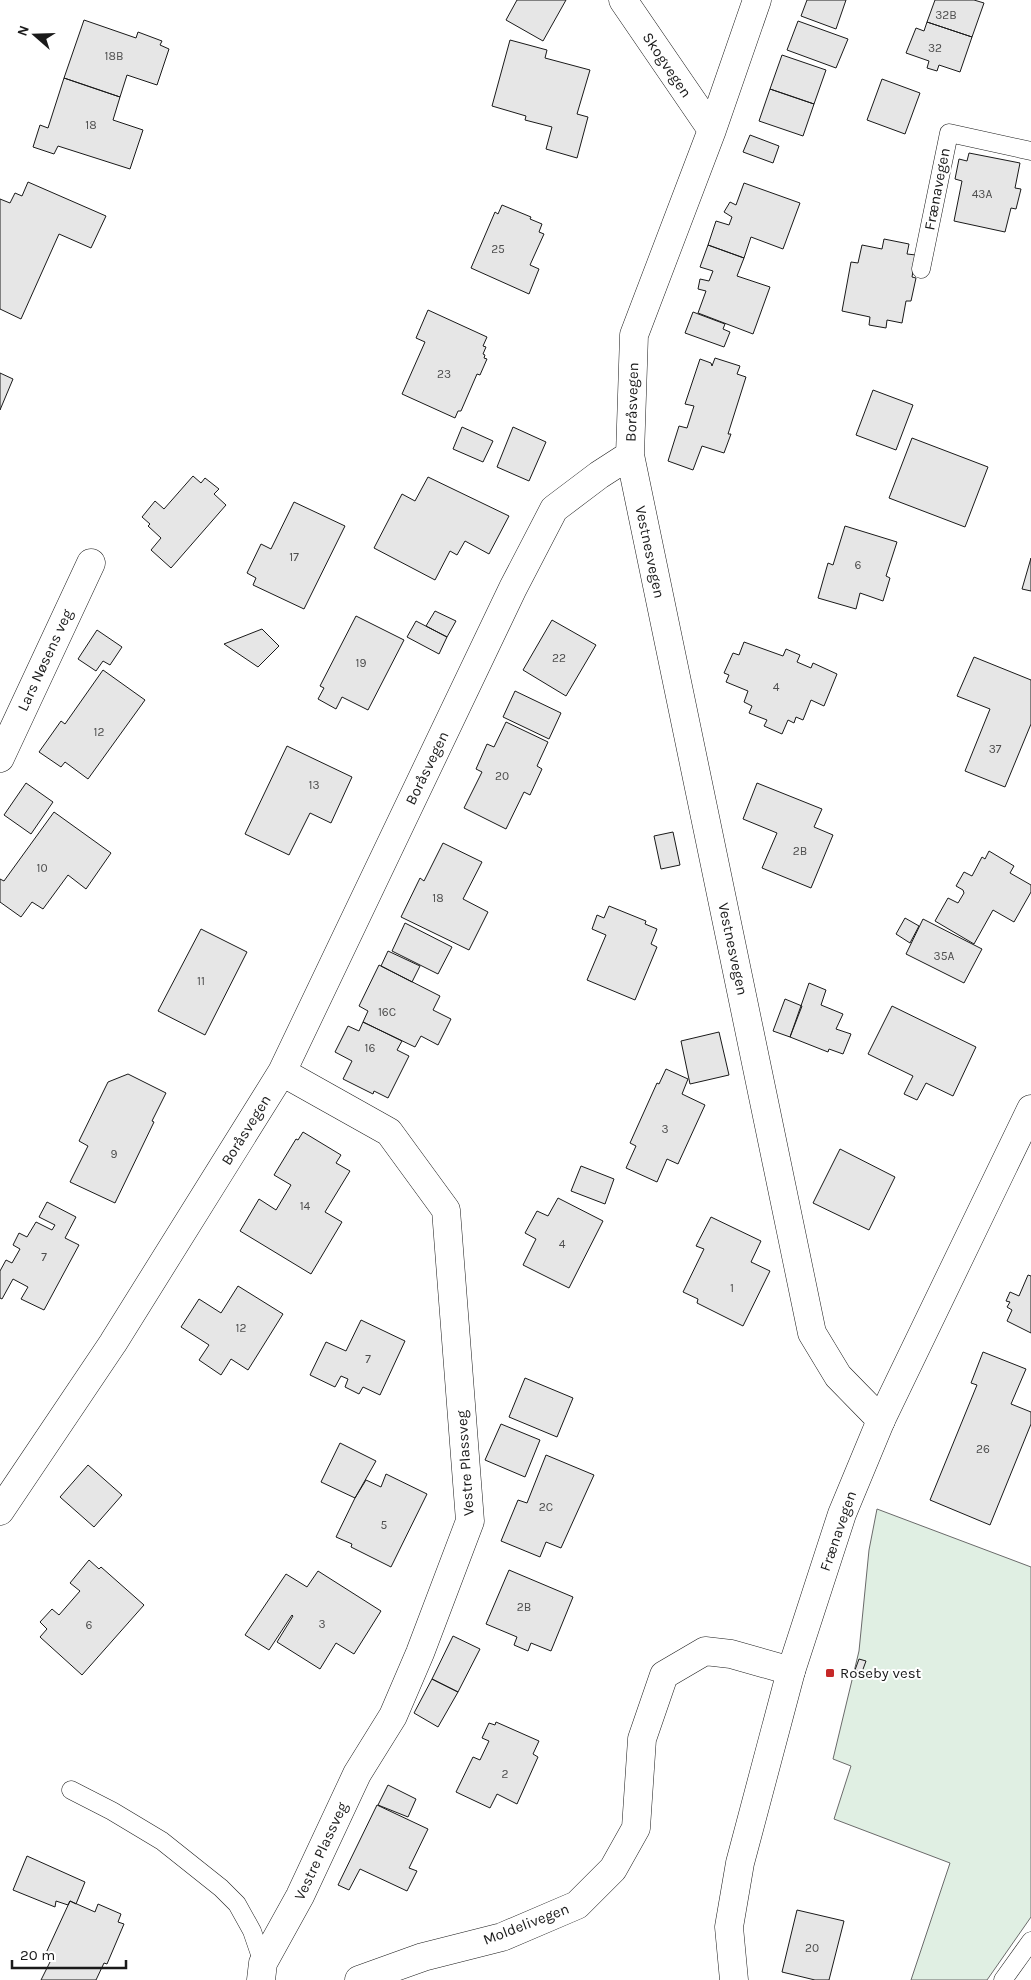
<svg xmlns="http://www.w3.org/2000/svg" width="1031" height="1980" viewBox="0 0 1031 1980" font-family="Karla,sans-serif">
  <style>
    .green { fill: #e0efe3; stroke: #6a6a6a }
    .building { fill: #e6e6e6; stroke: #1a1a1a }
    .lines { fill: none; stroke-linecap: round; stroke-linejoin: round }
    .lane-casing { stroke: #1a1a1a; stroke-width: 19 }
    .street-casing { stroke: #1a1a1a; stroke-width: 29 }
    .primary-casing { stroke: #1a1a1a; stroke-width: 29 }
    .lane { stroke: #fff; stroke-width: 18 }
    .street { stroke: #fff; stroke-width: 28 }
    .primary { stroke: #fff; stroke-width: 28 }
    .poi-dot { fill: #c62828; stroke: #fff; stroke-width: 2 }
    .labels { text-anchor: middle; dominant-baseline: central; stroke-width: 4; stroke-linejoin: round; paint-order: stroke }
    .number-label { font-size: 12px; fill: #4d4d4d }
    .street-label { font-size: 15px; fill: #1a1a1a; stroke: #fff }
    .poi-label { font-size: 15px; fill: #1a1a1a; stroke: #fff; text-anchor: start }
  </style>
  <rect width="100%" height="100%" fill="#fff"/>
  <!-- green -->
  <path class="green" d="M877,1509L1031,1567V1917L987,1980H911L950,1863L834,1819L851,1766L833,1759L859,1651L869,1550Z"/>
  <!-- building -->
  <path class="building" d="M517,0H566L543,41L506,20Z
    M807,0H846L836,29L801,16Z
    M935,0H974L984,3L972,37L927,22Z
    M84,20L136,38L138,32L162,41L160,45L169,49L157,85L127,75L120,97L64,78Z
    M798,21L848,39L836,68L787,50Z
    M927,22L972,37L960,72L939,65L937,71L927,68L929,61L906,53L916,28L924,31Z
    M510,40L547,50L545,58L590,70L577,114L588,117L577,158L546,149L552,127L525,120L526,116L492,106Z
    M782,55L826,70L814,104L770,89Z
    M64,78L120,97L113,120L143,130L130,169L58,146L54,154L33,147L40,125L48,128Z
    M882,79L920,93L905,134L867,120Z
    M770,89L814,104L803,136L759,121Z
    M750,135L779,146L773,163L743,152Z
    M969,153L1020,163L1015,188L1021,189L1016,209L1011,208L1005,232L954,221L962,181L955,179L959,159L967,161Z
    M28,182L106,216L91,248L59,234L21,319L0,309V199L10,203L15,193L22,196Z
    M744,183L800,203L783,249L751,237L744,258L708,245L716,221L729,225L732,217L724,212L730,202L736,205Z
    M502,205L531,217L530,219L542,224L539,232L544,234L530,265L539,269L529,294L471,268L495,212L498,214Z
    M884,239L909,244L907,254L916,255L912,277L916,278L911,301H906L902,323L887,320L886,328L869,325L870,317L842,311L851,262L858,263L862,245L882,249Z
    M708,245L744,258L737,276L770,287L753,334L698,313L706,291L698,289L700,279L709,281L713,271L700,267Z
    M428,310L487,337L483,346L486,347L483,354L485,355L484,358L487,359L480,375L477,374L461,411H458L455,418L402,394L425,342L416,338Z
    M693,312L725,324L723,329L730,332L724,347L685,333Z
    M715,358L740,366L737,374L746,377L728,434H731L724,453L702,446L693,470L668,461L679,426L687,428L694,406L685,404L700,359L711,363L712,366Z
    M0,373L13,379L0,410Z
    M873,390L913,405L896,450L856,435Z
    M462,427L493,441L483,462L453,449Z
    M513,427L546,442L529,481L497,467Z
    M912,438L988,467L965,527L889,498Z
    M193,476L201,483L205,478L219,489L214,494L226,505L171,568L151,550L161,538L148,526L150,524L142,517L155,501L164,509Z
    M428,477L509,516L489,554L465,541L457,555L450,551L435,580L374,548L402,494L415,501Z
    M294,502L345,526L304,609L253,585L256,578L247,573L261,544L271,549Z
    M845,526L897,542L886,576L890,578L883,601L860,593L856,609L818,598L828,563L833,565Z
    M1031,558V591L1022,589Z
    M435,611L456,621L447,637L426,626Z
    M356,616L404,640L368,710L342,697L336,709L318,699L324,688L320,686Z
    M552,620L596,645L566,696L523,670Z
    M416,621L447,637L439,654L407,637Z
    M262,629L279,646L258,667L224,644Z
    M97,630L122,647L110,665L103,661L96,671L78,659Z
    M744,642L783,656L786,649L800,655L797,662L811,668L813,663L837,674L824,706L811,700L803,720L796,717L794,723L788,720L782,734L764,726L767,720L749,713L752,706L744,702L748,691L726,682L729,675L724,673L733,653L739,655Z
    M974,657L1031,680V724L1005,787L965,771L990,709L957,696Z
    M103,670L145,700L88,779L65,762L61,767L39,752L61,721L65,724Z
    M515,691L561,713L549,739L503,717Z
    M506,722L548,742L537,766L542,769L530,795L524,792L506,829L464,808L482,772L476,769L487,744L494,747Z
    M287,746L352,777L331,823L310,813L289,855L245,834Z
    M26,783L53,802L31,834L4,815Z
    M757,783L822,809L814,827L833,835L811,888L762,868L777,833L743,819Z
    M54,812L111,853L86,889L68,875L43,909L32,902L21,917L0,902V879L4,881Z
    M673,832L680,865L661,869L654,836Z
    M443,843L482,862L463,899L488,912L469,950L401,917L420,878L424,881Z
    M989,851L1014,866L1010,873L1031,885V892L1014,922L993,910L974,944L935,921L948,898L958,903L964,893L963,890L956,886L964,872L972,876L982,857L985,859Z
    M609,906L646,921L645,924L657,929L651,944L657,947L635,1000L587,980L606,935L592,929L597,915L604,918Z
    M905,918L919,926L910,943L896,934Z
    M923,919L982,949L964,983L906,954Z
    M405,923L452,947L438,974L392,951Z
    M201,929L247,952L205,1035L158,1011Z
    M388,951L420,966L412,982L381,966Z
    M379,965L440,996L433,1010L451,1019L438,1045L421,1036L415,1047L363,1022L368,1011L359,1006Z
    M809,983L826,990L821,1005L843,1014L836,1029L851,1034L843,1054L829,1049L828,1052L790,1037Z
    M785,999L802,1006L790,1037L773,1031Z
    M892,1006L976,1047L953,1096L926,1083L917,1100L904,1094L913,1076L868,1054Z
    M363,1022L402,1041L397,1050L409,1056L388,1098L374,1091L373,1094L343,1079L352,1061L335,1052L348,1026L359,1031Z
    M719,1032L729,1075L690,1084L681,1041Z
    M666,1069L688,1079L682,1094L705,1105L678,1164L667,1159L657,1182L626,1168L636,1146L630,1143L657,1083L659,1084Z
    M128,1074L166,1093L152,1121L154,1122L115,1203L70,1182L88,1146L79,1141L108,1082Z
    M303,1132L341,1155L336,1163L350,1171L325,1212L342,1222L311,1274L240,1231L259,1199L276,1210L291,1185L274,1175L296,1139L298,1140Z
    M840,1149L895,1177L869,1230L813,1203Z
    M581,1166L614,1179L605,1204L571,1191Z
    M558,1198L603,1221L569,1288L523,1265L536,1239L525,1233L537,1211L548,1216Z
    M47,1202L76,1217L65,1238L79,1245L44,1310L21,1299L28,1287L13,1279L2,1299L0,1298V1271L6,1260L12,1263L20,1249L13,1245L19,1233L27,1237L36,1222L52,1230L55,1225L39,1217Z
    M711,1217L761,1241L751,1262L770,1271L743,1326L697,1303L698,1299L683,1292L704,1249L696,1246Z
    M1028,1275L1031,1276V1333L1007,1321L1012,1310L1007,1307L1010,1302L1006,1301L1010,1292L1019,1296Z
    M238,1286L283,1314L248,1370L231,1359L221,1375L199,1360L209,1345L181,1327L199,1299L221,1313Z
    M361,1320L405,1341L380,1395L363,1387L359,1394L345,1387L348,1379L341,1376L335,1387L310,1375L326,1342L346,1351Z
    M983,1352L1026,1369L1011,1404L1031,1412V1424L990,1525L930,1500L977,1385L971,1383Z
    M525,1378L573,1398L557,1437L509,1417Z
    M501,1424L540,1440L525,1477L485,1460Z
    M340,1443L376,1461L355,1498L321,1482Z
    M546,1455L594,1475L561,1548L546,1542L540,1557L501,1541L518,1500L527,1503Z
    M88,1465L122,1495L94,1527L60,1497Z
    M386,1474L427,1494L391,1567L351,1547L352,1544L336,1537L355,1498L366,1480L381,1487Z
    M89,1560L99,1569L101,1567L144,1605L82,1675L40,1637L47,1629L40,1622L52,1609L59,1615L80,1591L70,1583Z
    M509,1570L573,1597L551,1651L531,1643L528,1651L514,1645L517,1637L486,1624Z
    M318,1571L381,1611L354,1654L336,1643L320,1669L277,1642L293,1616L292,1615L269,1650L245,1635L286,1574L307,1587Z
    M453,1636L480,1649L458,1692L432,1679Z
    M859,1659L866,1661L862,1672L855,1670Z
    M432,1679L458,1692L438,1727L414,1713Z
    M496,1722L539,1741L533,1754L538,1757L517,1804L497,1794L490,1808L456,1792L473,1757L480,1760L489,1741L482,1738L489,1723L495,1725Z
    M388,1785L416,1799L408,1817L378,1805Z
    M377,1805L428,1829L409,1868L417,1871L407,1891L360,1869L349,1890L338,1885Z
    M27,1856L85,1882L76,1904L70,1901L68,1905L56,1901L55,1907L13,1890Z
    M70,1901L95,1912L98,1904L121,1914L118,1922L124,1924L107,1964L104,1963L96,1980H41L53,1956L46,1953Z
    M797,1910L844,1921L829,1980H815L782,1972Z"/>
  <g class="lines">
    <!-- lane casing -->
    <g class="lane-casing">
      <path id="lane" d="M921,269L949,133L1031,151
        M71,1790L112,1811L162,1841L221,1888L237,1904L252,1931L263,1963
        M1003,1980L1031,1941"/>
    </g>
    <!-- street casing -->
    <g class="street-casing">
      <path id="street" d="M623,0L712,130
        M757,0L712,130L634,335L630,455L812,1333L838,1376L881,1420
        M0,758L91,563
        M0,1511L113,1343L282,1072L513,588L554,509L599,475L630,455
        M261,1980L263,1963L300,1896L357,1774L393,1716L420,1653L470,1521L446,1210L389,1132L282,1072
        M359,1980L423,1957L502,1937L577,1905L613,1869L636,1828L642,1739L664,1675L705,1651L731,1654L791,1671"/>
    </g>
    <!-- primary casing -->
    <g class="primary-casing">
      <path id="primary" d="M734,1980L729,1927L740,1863L791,1671L842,1514L881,1420L1031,1109"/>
    </g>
    <!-- lane -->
    <use href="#lane" class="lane"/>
    <!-- street -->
    <use href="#street" class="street"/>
    <!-- primary -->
    <use href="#primary" class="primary"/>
  </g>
  <!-- markers -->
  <rect class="poi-dot" x="825" y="1668" width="10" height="10" rx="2.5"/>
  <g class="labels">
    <!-- number labels -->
    <g class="number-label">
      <text x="946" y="15">32B</text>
      <text x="935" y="48">32</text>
      <text x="114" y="56">18B</text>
      <text x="91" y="125">18</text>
      <text x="982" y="194">43A</text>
      <text x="498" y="249">25</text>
      <text x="444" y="374">23</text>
      <text x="294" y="557">17</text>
      <text x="858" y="565">6</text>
      <text x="559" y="658">22</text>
      <text x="361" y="663">19</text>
      <text x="776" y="687">4</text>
      <text x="99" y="732">12</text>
      <text x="995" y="749">37</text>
      <text x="502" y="776">20</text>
      <text x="314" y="785">13</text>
      <text x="800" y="851">2B</text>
      <text x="42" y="868">10</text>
      <text x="438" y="898">18</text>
      <text x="944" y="956">35A</text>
      <text x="201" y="981">11</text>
      <text x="387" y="1012">16C</text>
      <text x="370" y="1048">16</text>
      <text x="665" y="1129">3</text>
      <text x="114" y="1154">9</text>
      <text x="305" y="1206">14</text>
      <text x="562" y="1244">4</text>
      <text x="44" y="1257">7</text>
      <text x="732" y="1288">1</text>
      <text x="241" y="1328">12</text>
      <text x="368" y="1359">7</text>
      <text x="983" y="1449">26</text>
      <text x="546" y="1507">2C</text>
      <text x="384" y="1525">5</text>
      <text x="524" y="1607">2B</text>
      <text x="322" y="1624">3</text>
      <text x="89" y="1625">6</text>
      <text x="505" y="1774">2</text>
      <text x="812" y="1948">20</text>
    </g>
    <!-- street labels -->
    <g class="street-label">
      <text transform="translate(667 65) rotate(56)">Skogvegen</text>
      <text transform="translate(937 189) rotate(-79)">Frænavegen</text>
      <text transform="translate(632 402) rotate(-88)">Boråsvegen</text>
      <text transform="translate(650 552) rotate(78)">Vestnesvegen</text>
      <text transform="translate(45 660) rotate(-65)">Lars Nøsens veg</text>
      <text transform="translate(427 768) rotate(-64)">Boråsvegen</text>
      <text transform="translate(733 949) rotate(78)">Vestnesvegen</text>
      <text transform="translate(246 1130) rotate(-58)">Boråsvegen</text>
      <text transform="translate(465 1463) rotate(-94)">Vestre Plassveg</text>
      <text transform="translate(838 1531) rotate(-71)">Frænavegen</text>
      <text transform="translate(321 1851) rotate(-65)">Vestre Plassveg</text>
      <text transform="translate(526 1924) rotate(-21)">Moldelivegen</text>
    </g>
    <!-- poi labels -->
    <g class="poi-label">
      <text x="840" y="1673">Roseby vest</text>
    </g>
  </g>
  <!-- north arrow -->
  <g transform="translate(35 35) rotate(290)" stroke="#ffffff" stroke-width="4" paint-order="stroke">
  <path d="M0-4L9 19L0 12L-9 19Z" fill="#1a1a1a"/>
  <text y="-8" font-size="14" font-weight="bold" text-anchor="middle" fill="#1a1a1a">N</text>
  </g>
  <!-- scale -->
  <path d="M12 1960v8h114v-8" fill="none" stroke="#1a1a1a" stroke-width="2.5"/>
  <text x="20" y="1960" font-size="15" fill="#1a1a1a" stroke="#ffffff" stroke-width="4" paint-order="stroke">20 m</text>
</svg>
